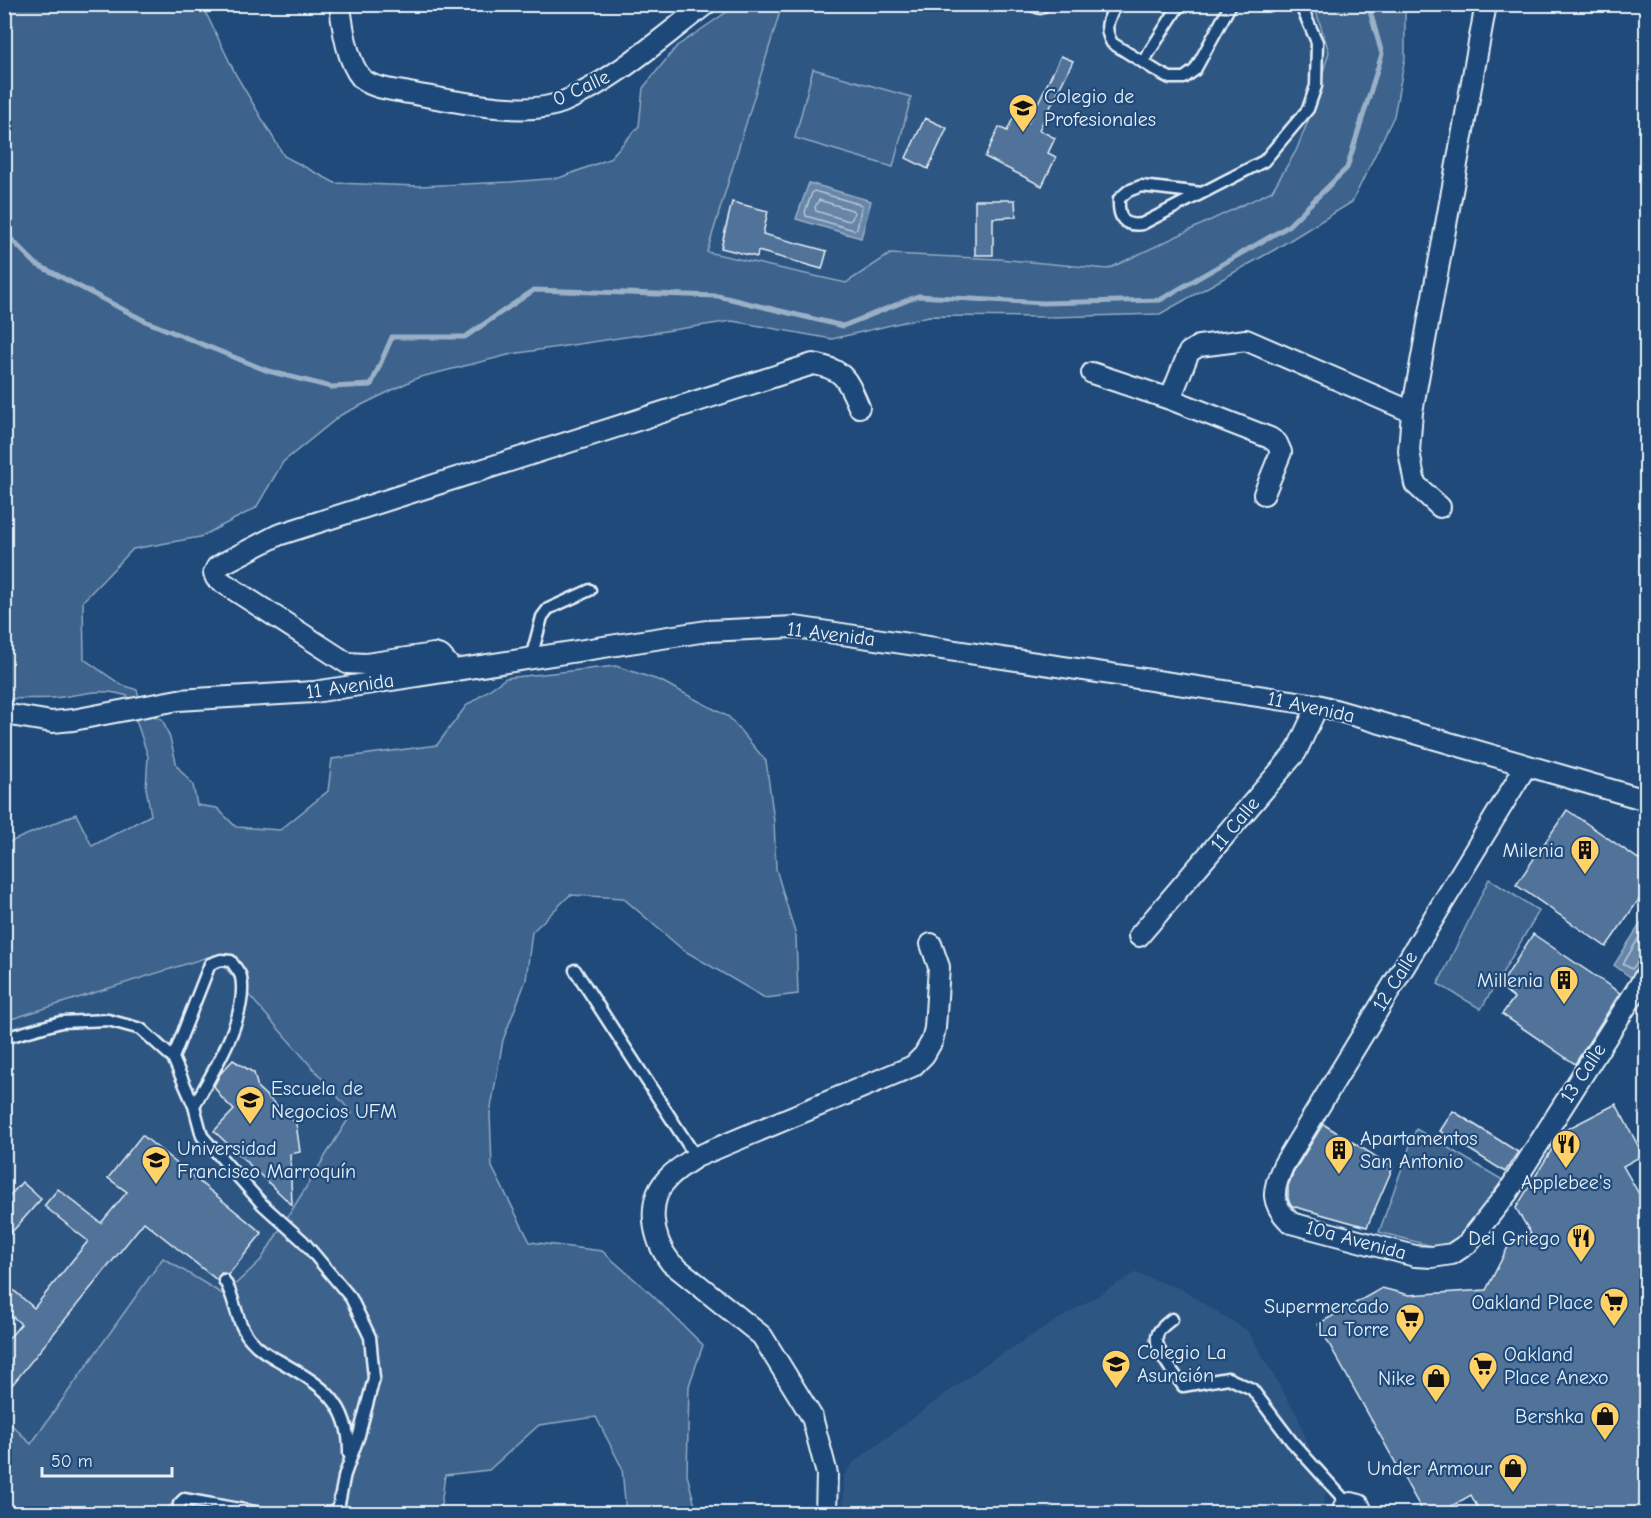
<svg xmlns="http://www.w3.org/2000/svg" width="1651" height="1518" viewBox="0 0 1651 1518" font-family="'Comic Neue',sans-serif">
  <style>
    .built { fill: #2e5683 }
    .green { fill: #3c628c; stroke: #92aac2; stroke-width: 1.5 }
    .water { fill: #6685a7; stroke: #9ab0c7; stroke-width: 1.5 }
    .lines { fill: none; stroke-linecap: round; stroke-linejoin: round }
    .shore { stroke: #b4c6d8; stroke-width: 1.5 }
    .stream { stroke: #9ab0c7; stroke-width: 5 }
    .building { fill: #517399; stroke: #e8f1f8; stroke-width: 1.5 }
    .lane-casing { stroke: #e8f1f8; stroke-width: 15 }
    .street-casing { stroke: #e8f1f8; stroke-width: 24 }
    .lane { stroke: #1f4a7a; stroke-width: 10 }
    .street { stroke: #1f4a7a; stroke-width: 20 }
    .labels { text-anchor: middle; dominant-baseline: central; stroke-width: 4.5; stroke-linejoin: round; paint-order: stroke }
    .street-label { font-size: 20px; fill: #e8f1f8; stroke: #1f4a7a }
    .poi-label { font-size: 20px; fill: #e8f1f8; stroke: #1f4a7a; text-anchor: end }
  </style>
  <rect width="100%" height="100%" fill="#1f4a7a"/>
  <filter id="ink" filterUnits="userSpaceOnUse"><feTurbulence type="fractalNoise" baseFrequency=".0167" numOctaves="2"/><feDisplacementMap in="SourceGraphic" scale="12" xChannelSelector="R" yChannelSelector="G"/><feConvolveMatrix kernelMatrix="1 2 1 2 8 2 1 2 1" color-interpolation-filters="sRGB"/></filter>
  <g filter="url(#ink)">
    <!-- built -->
    <path class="built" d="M782,5H1314L1329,51L1310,116L1296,151L1272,191L1108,269L999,259L890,254L847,283L707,253Z
      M214,955L352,1113L261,1260L224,1295L163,1258L31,1444L5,1417V1021Z
      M1135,1273L1181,1289L1248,1331L1298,1417L1326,1493L1321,1514H843L844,1475L854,1462L987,1363Z"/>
    <!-- green -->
    <path class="green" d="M5,5H202L236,75L284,156L335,183L419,186L510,182L559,178L609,159L639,126L643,88L677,46L737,5H782L707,252L846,283L890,254L999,259L1108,269L1272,191L1296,151L1310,116L1329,52L1314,5H1405V58L1394,116L1352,202L1274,250L1160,314L1051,317L929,316L832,339L732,321L512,354L417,378L341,415L283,462L256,508L200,537L133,549L83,601L84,659L120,684L137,690L144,713L162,719L170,738L177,766L193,785L197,805L217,808L236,827L280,830L328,791L332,759L437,745L466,706L506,678L616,666L661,681L729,717L766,761L774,821L776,869L796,936L798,994L765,998L683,950L623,898L570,895L532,932L526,980L503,1040L490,1113L492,1167L530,1242L602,1251L650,1293L703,1345L689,1386L687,1475L697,1513H626L622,1468L596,1417L539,1425L489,1470L445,1475L440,1513H225L185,1493L161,1513H5L4,1417L31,1444L163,1258L224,1295L261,1260L352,1113L214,955L5,1021V844L76,814L92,846L151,815L146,788L148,756L128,696C96,686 82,696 53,698C37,699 20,698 5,699Z
      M813,69L911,97L893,167L795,138Z
      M1489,879L1539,911L1481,1009L1438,984Z
      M1416,1129L1511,1185L1466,1241L1435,1247L1379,1232Z"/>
    <!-- water -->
    <path class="water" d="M809,183L871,201L861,238L796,219Z
      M1646,915V959L1633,979L1614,965Z"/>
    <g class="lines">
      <!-- shore -->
      <path class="shore" d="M814,191L862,205L857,229L854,230L806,216L805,212L812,193Z
        M819,200L852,210L854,212L852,219L849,221L816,211L815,207Z
        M1646,926L1623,964L1632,969L1640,959L1646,957"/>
      <!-- stream -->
      <path class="stream" d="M4,232L36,264L145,321L268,371L331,387L371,385L392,337H465L534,290L718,296L843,326L918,296L1043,303L1160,300L1287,227L1347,168L1382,54L1368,4"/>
    </g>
    <!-- building -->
    <path class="building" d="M1061,56L1073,61L1039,130L1055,138L1048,153L1056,157L1042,186L985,157L999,127L1007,131L1014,116L1028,123Z
      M925,118L947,128L928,169L906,158Z
      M975,200H1015L1016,217L993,218V255H975Z
      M732,202L768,211L763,234L827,251L822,269L758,251L757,257L721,248Z
      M1567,810L1647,865V888L1606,947L1516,885Z
      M1533,934L1620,993L1575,1064L1502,1014L1514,998L1500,986Z
      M233,1060L254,1073L258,1088L296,1123L300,1152L290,1154L292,1205L214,1131L234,1110L221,1097L214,1086L220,1074Z
      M1616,1104L1643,1155L1623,1166L1647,1208V1514H1481L1471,1495L1438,1514H1424L1318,1324L1382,1288L1409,1295L1486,1290L1508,1247L1531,1234L1516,1208L1563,1131Z
      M1453,1111L1518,1152L1505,1172L1440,1131Z
      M1323,1124L1393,1167L1367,1227L1292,1206L1288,1199V1186L1294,1171Z
      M142,1135L262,1233L229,1274L221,1273L217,1280L144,1222L4,1395V1344L21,1324L4,1309V1282L34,1308L88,1241L44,1206L58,1189L101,1223L127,1192L108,1178Z
      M22,1182L41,1199L4,1241V1202Z"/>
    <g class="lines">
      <!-- lane casing -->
      <g class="lane-casing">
        <path id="lane" d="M1029,4L1040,8L1046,4
          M1117,4C1108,19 1103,27 1112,43L1160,73L1170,78H1184L1195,70L1231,4
          M1143,62L1180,4
          M1202,193L1141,186L1128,191L1119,199C1118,217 1123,227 1142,224L1264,161L1308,109L1316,86L1317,42L1300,4
          M531,658L542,617L548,609L590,590
          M575,970L696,1157
          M4,1038L61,1022L108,1020L141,1029L173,1058L194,1106L202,1136L263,1205L303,1241L351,1298L370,1337L374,1378L359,1435L344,1477
          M173,1058L210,964L221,960L231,961C234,966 240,972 241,977C249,1016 212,1073 194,1106
          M224,1280C236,1298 235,1322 250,1339C259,1350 271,1356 283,1363C323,1386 350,1403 349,1454
          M1172,1319C1167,1323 1160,1328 1158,1333C1151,1347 1175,1374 1183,1386L1228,1378L1252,1389L1292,1442L1348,1504
          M178,1514L179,1504L184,1499L267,1514
          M337,1514L345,1473"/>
      </g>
      <!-- street casing -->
      <g class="street-casing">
        <path id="street" d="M340,4C342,25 348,68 365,81C376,89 396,90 409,93C450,100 525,118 563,102C616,79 660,39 706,4
          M1092,373L1170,399
          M1264,494L1281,452L1277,443L1270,438L1170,399L1189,352L1199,346L1246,340L1412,412
          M1440,507L1415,484L1409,451L1412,412L1486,4
          M454,671L441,656L434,654L366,664L347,663L222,582L216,578L214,573L217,567L222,564L278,535L813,364C844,369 847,379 859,407
          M4,714L52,722L73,720L178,700L314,692L707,631L795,627L1318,705L1646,800
          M1526,766L1283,1166C1272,1191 1270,1203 1291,1223L1415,1256L1432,1257L1452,1254L1467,1244L1508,1192L1646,975
          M1139,936L1296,752L1318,705
          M826,1514L827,1474L812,1417L762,1336L671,1263C652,1239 645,1200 669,1177C677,1169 687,1163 696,1157L913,1066L924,1055L932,1041L935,1028L939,967L931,944
          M1343,1514L1344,1507L1351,1503L1359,1505L1363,1514"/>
      </g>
      <!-- lane -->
      <use href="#lane" class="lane"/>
      <!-- street -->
      <use href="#street" class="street"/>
    </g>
  </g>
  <!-- icons -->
  <defs>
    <g id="university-pin" transform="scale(1.5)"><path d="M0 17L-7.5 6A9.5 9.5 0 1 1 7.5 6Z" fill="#ffd166" stroke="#1f4a7a"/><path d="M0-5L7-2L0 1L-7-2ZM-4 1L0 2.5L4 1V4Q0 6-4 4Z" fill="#111"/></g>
    <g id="building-pin" transform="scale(1.5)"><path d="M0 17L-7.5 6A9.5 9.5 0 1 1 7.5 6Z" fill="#ffd166" stroke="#1f4a7a"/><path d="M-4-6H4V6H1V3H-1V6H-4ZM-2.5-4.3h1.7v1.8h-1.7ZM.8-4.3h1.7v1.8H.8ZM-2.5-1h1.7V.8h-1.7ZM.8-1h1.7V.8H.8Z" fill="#111"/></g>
    <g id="restaurant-pin" transform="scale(1.5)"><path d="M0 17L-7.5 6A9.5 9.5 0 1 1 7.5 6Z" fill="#ffd166" stroke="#1f4a7a"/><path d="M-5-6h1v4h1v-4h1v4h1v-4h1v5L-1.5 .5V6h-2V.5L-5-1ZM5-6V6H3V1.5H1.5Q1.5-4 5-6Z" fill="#111"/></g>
    <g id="supermarket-pin" transform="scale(1.5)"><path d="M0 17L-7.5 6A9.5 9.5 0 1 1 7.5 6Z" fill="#ffd166" stroke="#1f4a7a"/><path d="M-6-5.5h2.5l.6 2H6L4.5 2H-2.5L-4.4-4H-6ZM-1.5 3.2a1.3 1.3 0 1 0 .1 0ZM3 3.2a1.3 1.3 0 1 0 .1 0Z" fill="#111"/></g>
    <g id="school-pin" transform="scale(1.5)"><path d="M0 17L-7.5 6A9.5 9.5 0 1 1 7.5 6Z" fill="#ffd166" stroke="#1f4a7a"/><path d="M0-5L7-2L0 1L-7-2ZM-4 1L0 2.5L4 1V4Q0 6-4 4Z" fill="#111"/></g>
    <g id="shop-pin" transform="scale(1.5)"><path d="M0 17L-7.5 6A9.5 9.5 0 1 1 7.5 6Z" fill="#ffd166" stroke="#1f4a7a"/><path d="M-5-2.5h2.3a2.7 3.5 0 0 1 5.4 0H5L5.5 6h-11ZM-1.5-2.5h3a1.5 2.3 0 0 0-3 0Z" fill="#111"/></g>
  </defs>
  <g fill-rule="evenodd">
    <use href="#university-pin" x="1023" y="108"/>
    <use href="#building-pin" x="1585" y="850"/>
    <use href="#building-pin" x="1564" y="980"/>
    <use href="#university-pin" x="250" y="1100"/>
    <use href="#restaurant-pin" x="1566" y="1144"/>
    <use href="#building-pin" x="1339" y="1150"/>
    <use href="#university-pin" x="156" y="1160"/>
    <use href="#restaurant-pin" x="1581" y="1238"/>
    <use href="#supermarket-pin" x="1614" y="1302"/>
    <use href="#supermarket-pin" x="1410" y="1318"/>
    <use href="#school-pin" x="1116" y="1364"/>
    <use href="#supermarket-pin" x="1483" y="1366"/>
    <use href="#shop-pin" x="1436" y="1378"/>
    <use href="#shop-pin" x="1605" y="1416"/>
    <use href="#shop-pin" x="1513" y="1468"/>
  </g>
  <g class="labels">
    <!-- street labels -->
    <g class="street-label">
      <text transform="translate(581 88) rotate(-25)">0 Calle</text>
      <text transform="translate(831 634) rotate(7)">11 Avenida</text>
      <text transform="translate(350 686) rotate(-8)">11 Avenida</text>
      <text transform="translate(1311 707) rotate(12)">11 Avenida</text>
      <text transform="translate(1235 824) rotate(-50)">11 Calle</text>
      <text transform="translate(1395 981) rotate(-58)">12 Calle</text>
      <text transform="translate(1583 1073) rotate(-57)">13 Calle</text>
      <text transform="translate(1356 1240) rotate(15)">10a Avenida</text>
    </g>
    <!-- poi labels -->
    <g class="poi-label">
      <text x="1044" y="96" text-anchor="start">Colegio de<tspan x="1044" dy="23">Profesionales</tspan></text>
      <text x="1564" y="850">Milenia</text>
      <text x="1543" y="980">Millenia</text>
      <text x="271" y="1088" text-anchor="start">Escuela de<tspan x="271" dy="23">Negocios UFM</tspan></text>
      <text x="1360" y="1138" text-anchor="start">Apartamentos<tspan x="1360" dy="23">San Antonio</tspan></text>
      <text x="177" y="1148" text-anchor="start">Universidad<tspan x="177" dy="23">Francisco Marroquín</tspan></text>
      <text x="1566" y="1182" text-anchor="middle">Applebee's</text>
      <text x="1560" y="1238">Del Griego</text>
      <text x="1593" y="1302">Oakland Place</text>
      <text x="1389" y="1306">Supermercado<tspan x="1389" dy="23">La Torre</tspan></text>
      <text x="1137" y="1352" text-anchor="start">Colegio La<tspan x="1137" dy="23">Asunción</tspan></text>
      <text x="1504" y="1354" text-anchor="start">Oakland<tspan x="1504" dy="23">Place Anexo</tspan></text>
      <text x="1415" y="1378">Nike</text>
      <text x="1584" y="1416">Bershka</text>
      <text x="1492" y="1468">Under Armour</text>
    </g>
  </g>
  <!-- margin -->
  <rect width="1651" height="1518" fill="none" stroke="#1f4a7a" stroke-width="24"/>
  <rect x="12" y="12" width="1627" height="1494" fill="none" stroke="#e8f1f8" stroke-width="2" filter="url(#ink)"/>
  <!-- scale -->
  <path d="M42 1467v9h130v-9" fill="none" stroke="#e8f1f8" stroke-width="3"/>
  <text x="51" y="1467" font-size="18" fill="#e8f1f8" stroke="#1f4a7a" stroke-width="4.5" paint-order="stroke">50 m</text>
</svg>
